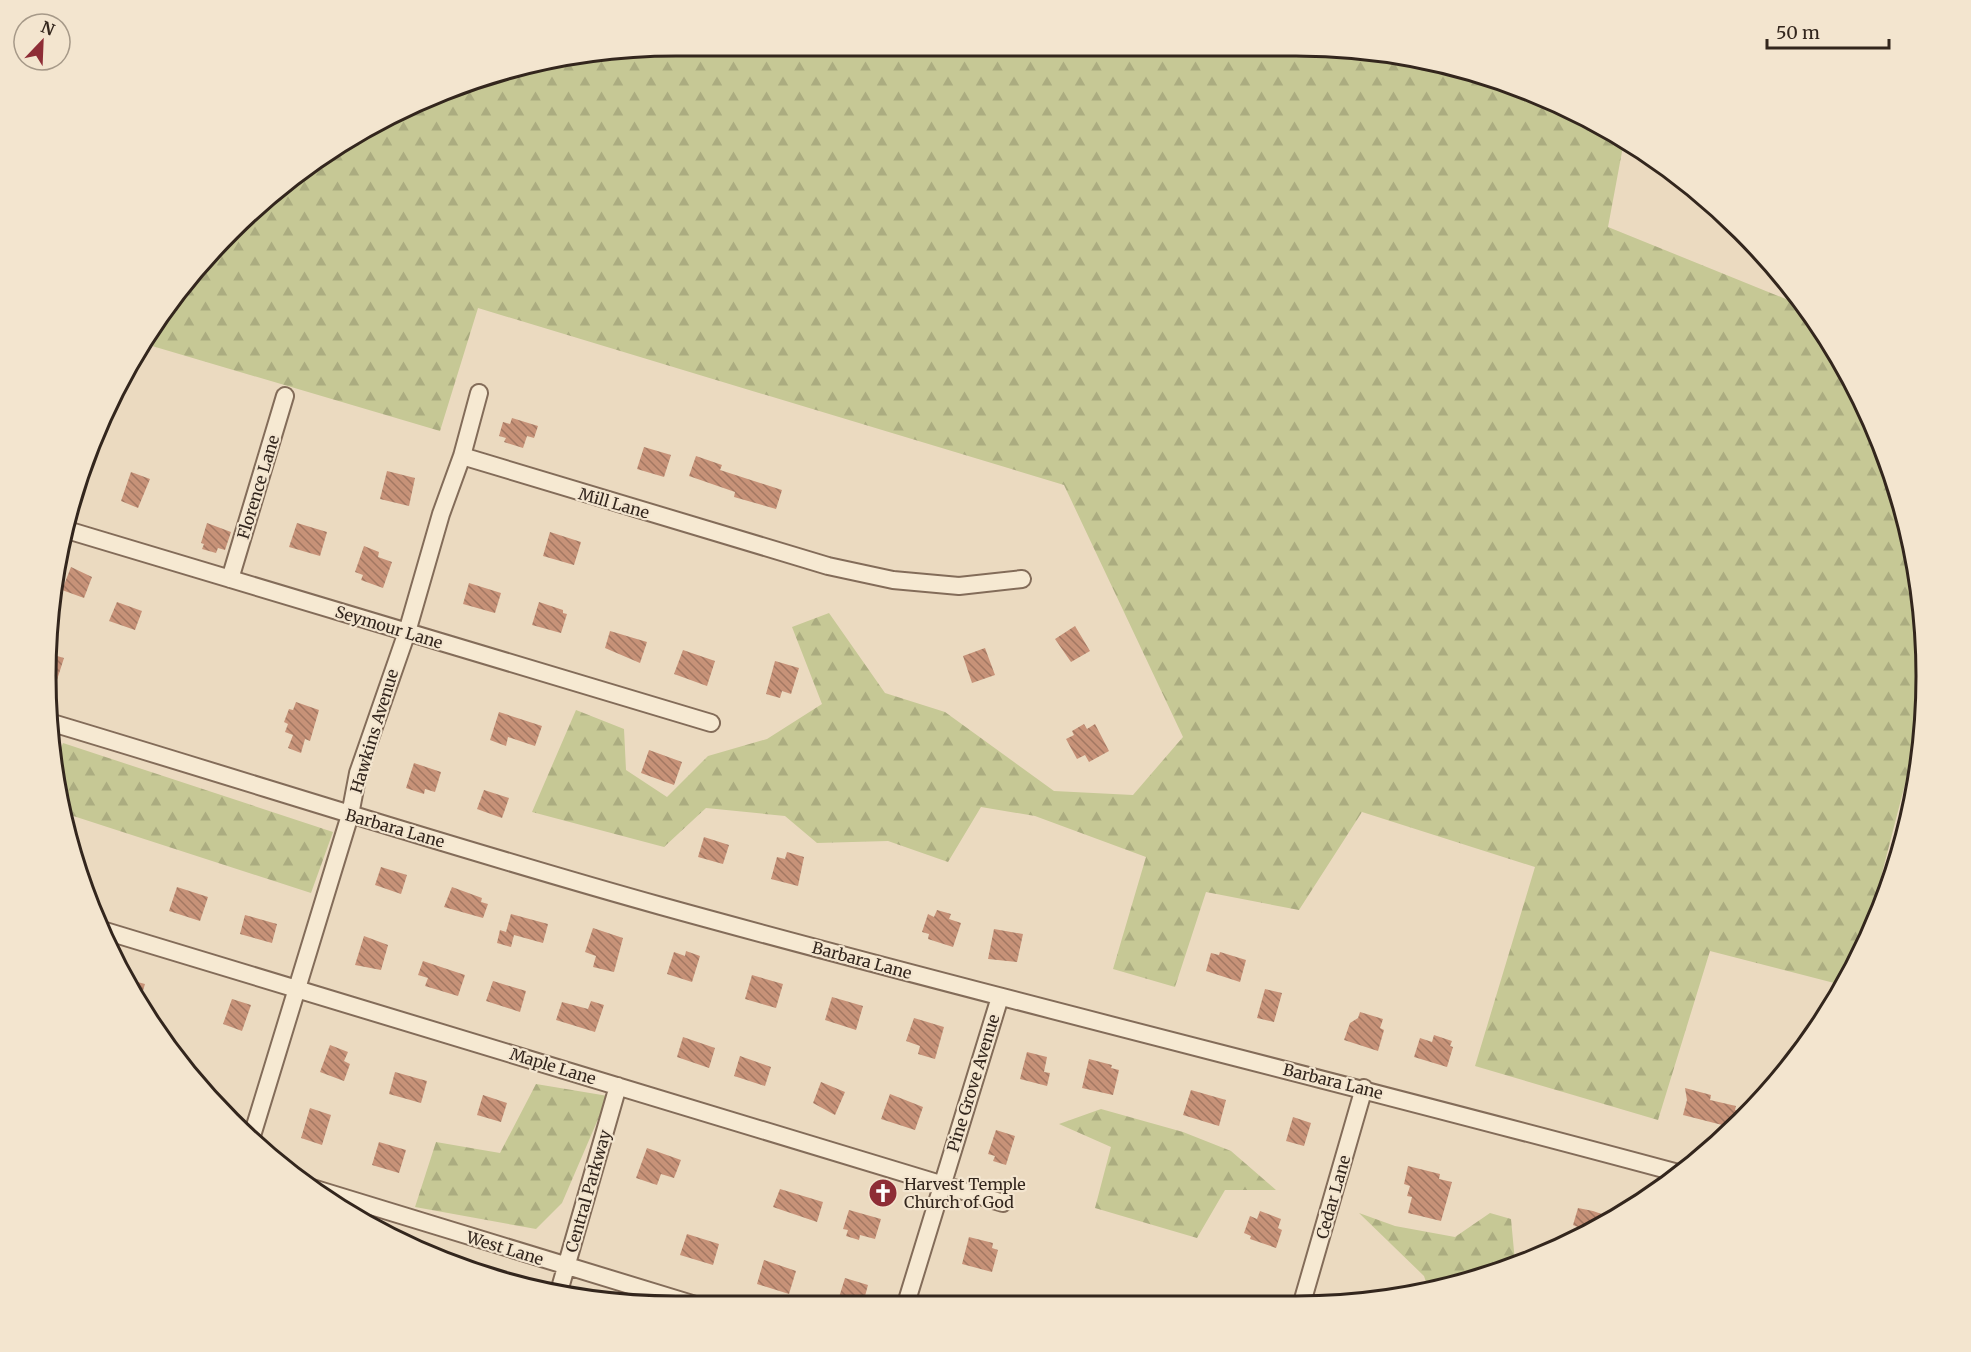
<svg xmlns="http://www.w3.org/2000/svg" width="1971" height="1352" viewBox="0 0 1971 1352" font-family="Merriweather,serif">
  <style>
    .forest { fill: url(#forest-firs) }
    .building { fill: url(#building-back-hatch) }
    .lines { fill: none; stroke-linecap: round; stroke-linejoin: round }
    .street-casing { stroke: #836c59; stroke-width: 20 }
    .street { stroke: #f6e9d2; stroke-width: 16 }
    .labels { text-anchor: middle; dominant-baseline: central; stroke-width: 4.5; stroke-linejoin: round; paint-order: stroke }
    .street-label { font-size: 16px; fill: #33261d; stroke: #f3e5cf }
    .poi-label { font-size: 16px; fill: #33261d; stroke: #f3e5cf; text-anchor: start }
    .rim { fill: none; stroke: #33261d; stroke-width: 3 }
  </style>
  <defs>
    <pattern id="forest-firs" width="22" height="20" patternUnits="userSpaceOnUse" patternTransform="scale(1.5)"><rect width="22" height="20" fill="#c6c895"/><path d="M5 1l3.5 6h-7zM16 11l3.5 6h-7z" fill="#abac80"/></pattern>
    <pattern id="building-back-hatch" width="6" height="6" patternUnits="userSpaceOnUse" patternTransform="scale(1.5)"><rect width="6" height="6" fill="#c79278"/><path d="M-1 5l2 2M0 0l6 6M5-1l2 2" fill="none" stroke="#a27762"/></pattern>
  </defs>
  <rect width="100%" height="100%" fill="#ebdac0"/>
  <!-- forest -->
  <path class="forest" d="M676,45H1295L1418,57L1574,110L1624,141L1608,227L1803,306L1820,326L1878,435L1914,553L1926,676L1921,722L1864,943L1842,985L1710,951L1658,1120L1475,1066L1535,867L1362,812L1299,910L1206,892L1175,987L1113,969L1146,857L1035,816L981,807L948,862L888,841L817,843L785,816L706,808L664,847L532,812L576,710L624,729L626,770L667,797L708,756L767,739L822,704L792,627L829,613L885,693L945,712L1054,791L1133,795L1183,737L1064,485L478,308L440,431L142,343L151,326L201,260L326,151L434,93L512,67Z
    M63,743L333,832L311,893L61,812L57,799L54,765Z
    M536,1084L608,1096L562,1203L536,1229L415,1207L436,1142L500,1153Z
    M1101,1109L1183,1132L1231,1151L1276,1190H1225L1197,1238L1095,1208L1111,1147L1059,1124Z
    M1359,1213L1395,1226L1455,1237L1490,1213L1511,1219L1515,1262L1429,1291L1424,1276Z"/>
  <!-- building -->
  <path class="building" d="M512,418L538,426L534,438L527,436L523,448L504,442L506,438L499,436L503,422L510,424Z
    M644,447L671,455L664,477L637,469Z
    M696,456L722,465L720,470L782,490L776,509L734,497L735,492L689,476Z
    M387,471L415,478L409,506L380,499Z
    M131,472L150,479L138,508L121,501Z
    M207,523L231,532L225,550L218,548L216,553L202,549L204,544L201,543Z
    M297,523L327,532L320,556L289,547Z
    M550,532L581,542L574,565L543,556Z
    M364,546L379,552L378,557L392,562L383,588L361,580L363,575L355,572Z
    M71,567L92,577L84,598L62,590Z
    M469,583L501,593L495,613L463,604Z
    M117,602L142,611L135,630L109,621Z
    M539,602L563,610V613L567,614L561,633L532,625Z
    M1075,626L1090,651L1071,662L1055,639Z
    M610,631L647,642L640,663L605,648Z
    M985,648L995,675L972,683L963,656Z
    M683,650L715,661L707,686L674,674Z
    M47,653L64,658L56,683L45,679Z
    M775,661L799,668L791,694L782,691L780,698L766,694Z
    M296,702L319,710L310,741L305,739L301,753L288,748L293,735L285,732L288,724L284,722L289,709L293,710Z
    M499,712L542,726L535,746L508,737L506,746L490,740Z
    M1084,724L1087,729L1095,724L1109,751L1089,762L1085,755L1077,759L1066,739L1074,735L1072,731Z
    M649,750L682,762L674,785L641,773Z
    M414,763L441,772L435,792L425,789L424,794L406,788Z
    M484,790L509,798L502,818L477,809Z
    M704,837L729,845L723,864L698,857Z
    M787,852L804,857L798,886L771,879L777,857L785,859Z
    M381,867L407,875L401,894L375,885Z
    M177,887L208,897L200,921L169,911Z
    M452,887L482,898L481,902L488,904L483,918L444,907Z
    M937,910L951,914L949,919L961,923L953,947L928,939L929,934L922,932L928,914L934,917Z
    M511,914L548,924L543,943L514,935L511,947L497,943L500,930L506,932Z
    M245,915L277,924L272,943L240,934Z
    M593,928L623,938L614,972L593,967L596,956L585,952Z
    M994,929L1023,934L1017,962L988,959Z
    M364,936L388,945L381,970L355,965Z
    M686,951L700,956L692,982L667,974L674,952L685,956Z
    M1220,952L1246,960L1240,982L1206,971L1211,953L1219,955Z
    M423,961L465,975L458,996L425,986L428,978L418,975Z
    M752,975L783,984L776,1008L745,999Z
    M123,978L145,984L139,1004L131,992Z
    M493,981L526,991L520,1012L486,1001Z
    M1265,989L1282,993L1274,1022L1257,1018Z
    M832,997L863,1006L856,1030L825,1020Z
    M232,999L251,1005L242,1031L223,1024Z
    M591,1001L604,1005L595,1032L556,1020L562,1002L588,1009Z
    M1360,1012L1383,1019L1380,1028L1384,1030L1378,1051L1344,1040L1350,1023L1358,1018Z
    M914,1018L944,1027L935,1059L918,1054L920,1046L906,1041Z
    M1434,1035L1452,1041L1450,1046L1453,1047L1447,1067L1414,1057L1420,1038L1432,1042Z
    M683,1037L715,1048L709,1068L677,1057Z
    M330,1045L348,1052L344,1061L350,1064L344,1081L320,1072Z
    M1027,1052L1047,1057L1044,1072L1050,1073L1047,1086L1020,1079Z
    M740,1056L771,1067L765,1086L734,1076Z
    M1089,1059L1112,1065L1111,1068L1119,1070L1113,1095L1082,1088Z
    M395,1072L427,1081L421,1103L389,1094Z
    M821,1082L845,1092L835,1115L813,1103Z
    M1685,1088L1711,1095L1710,1100L1736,1106L1735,1110L1744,1113L1741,1122L1734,1128L1683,1115L1687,1100Z
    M1191,1090L1226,1100L1219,1126L1183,1115Z
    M890,1094L923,1107L915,1130L881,1119Z
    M483,1095L507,1103L501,1122L477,1115Z
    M310,1108L331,1115L322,1145L301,1138Z
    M1293,1117L1311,1123L1304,1146L1286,1141Z
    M996,1130L1015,1136L1006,1165L993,1161L995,1156L988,1154Z
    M379,1142L406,1150L399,1173L372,1165Z
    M647,1148L681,1160L674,1178L661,1174L657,1185L636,1178Z
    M1408,1166L1440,1174L1439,1179L1452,1182L1441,1221L1408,1213L1412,1197L1407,1196L1410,1186L1404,1184Z
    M780,1189L823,1202L817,1222L773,1207Z
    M1578,1208L1593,1211L1613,1218L1573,1242L1578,1227L1573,1225Z
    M849,1210L881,1219L875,1239L860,1235L859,1240L846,1236L848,1230L843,1229Z
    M1260,1211L1281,1219L1278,1228L1282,1230L1276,1248L1250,1239L1251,1236L1244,1233L1250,1216L1257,1219Z
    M687,1234L719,1244L713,1265L680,1255Z
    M969,1237L993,1243L992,1248L998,1250L992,1272L962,1264Z
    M764,1260L796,1271L789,1294L757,1284Z
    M845,1278L868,1285L862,1307H836Z"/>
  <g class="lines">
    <!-- street casing -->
    <g class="street-casing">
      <path id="street" d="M462,456L828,566L893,580L959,586L1022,579
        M67,530L711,723
        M230,579L285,396
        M49,722C253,783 456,849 661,906C1000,1000 1342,1082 1682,1174
        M102,930L1003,1203
        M251,1139L350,815L358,773L407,632L441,514L462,456L479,393
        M309,1187L702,1307
        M558,1295L618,1086
        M1301,1306L1364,1088
        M905,1307L1000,997"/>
    </g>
    <!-- street -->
    <use href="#street" class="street"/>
  </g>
  <!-- icons -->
  <defs>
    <g id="church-disc" transform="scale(1.5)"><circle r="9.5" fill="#8e2d36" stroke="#f3e5cf"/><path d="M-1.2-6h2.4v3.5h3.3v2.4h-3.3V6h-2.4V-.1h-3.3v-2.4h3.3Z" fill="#fff"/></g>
  </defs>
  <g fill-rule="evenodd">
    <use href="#church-disc" x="883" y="1193"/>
  </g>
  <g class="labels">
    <!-- street labels -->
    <g class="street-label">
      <text transform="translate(258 487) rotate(-73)">Florence Lane</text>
      <text transform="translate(614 503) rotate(16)">Mill Lane</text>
      <text transform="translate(389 627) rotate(17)">Seymour Lane</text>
      <text transform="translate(374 731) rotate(-73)">Hawkins Avenue</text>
      <text transform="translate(395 828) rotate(16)">Barbara Lane</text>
      <text transform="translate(862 960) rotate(15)">Barbara Lane</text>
      <text transform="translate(553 1066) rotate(17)">Maple Lane</text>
      <text transform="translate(1333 1081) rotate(14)">Barbara Lane</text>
      <text transform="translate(973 1083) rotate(-73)">Pine Grove Avenue</text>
      <text transform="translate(588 1191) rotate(-74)">Central Parkway</text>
      <text transform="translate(1333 1197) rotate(-74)">Cedar Lane</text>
      <text transform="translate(505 1248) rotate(17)">West Lane</text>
    </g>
    <!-- poi labels -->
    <g class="poi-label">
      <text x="904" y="1184">Harvest Temple<tspan x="904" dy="18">Church of God</tspan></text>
    </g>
  </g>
  <!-- crop -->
  <path d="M0 0H1971V1352H0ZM676 56H1296A620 620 0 0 1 1916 676V676A620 620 0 0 1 1296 1296H676A620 620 0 0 1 56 676V676A620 620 0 0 1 676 56Z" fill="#f3e5cf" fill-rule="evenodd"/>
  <path class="rim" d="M676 56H1296A620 620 0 0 1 1916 676V676A620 620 0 0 1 1296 1296H676A620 620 0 0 1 56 676V676A620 620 0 0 1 676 56Z"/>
  <!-- north arrow -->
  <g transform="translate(42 42) rotate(23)"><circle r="28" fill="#f3e5cf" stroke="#a69988" stroke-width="1.5"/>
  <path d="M0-4.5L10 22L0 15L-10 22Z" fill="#8e2d36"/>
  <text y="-9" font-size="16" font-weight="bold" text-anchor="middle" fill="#33261d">N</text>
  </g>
  <!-- scale -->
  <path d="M1767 39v9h122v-9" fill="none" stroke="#33261d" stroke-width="3"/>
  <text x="1776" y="39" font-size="18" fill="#33261d" stroke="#f3e5cf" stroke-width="4.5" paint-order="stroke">50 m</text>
</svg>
